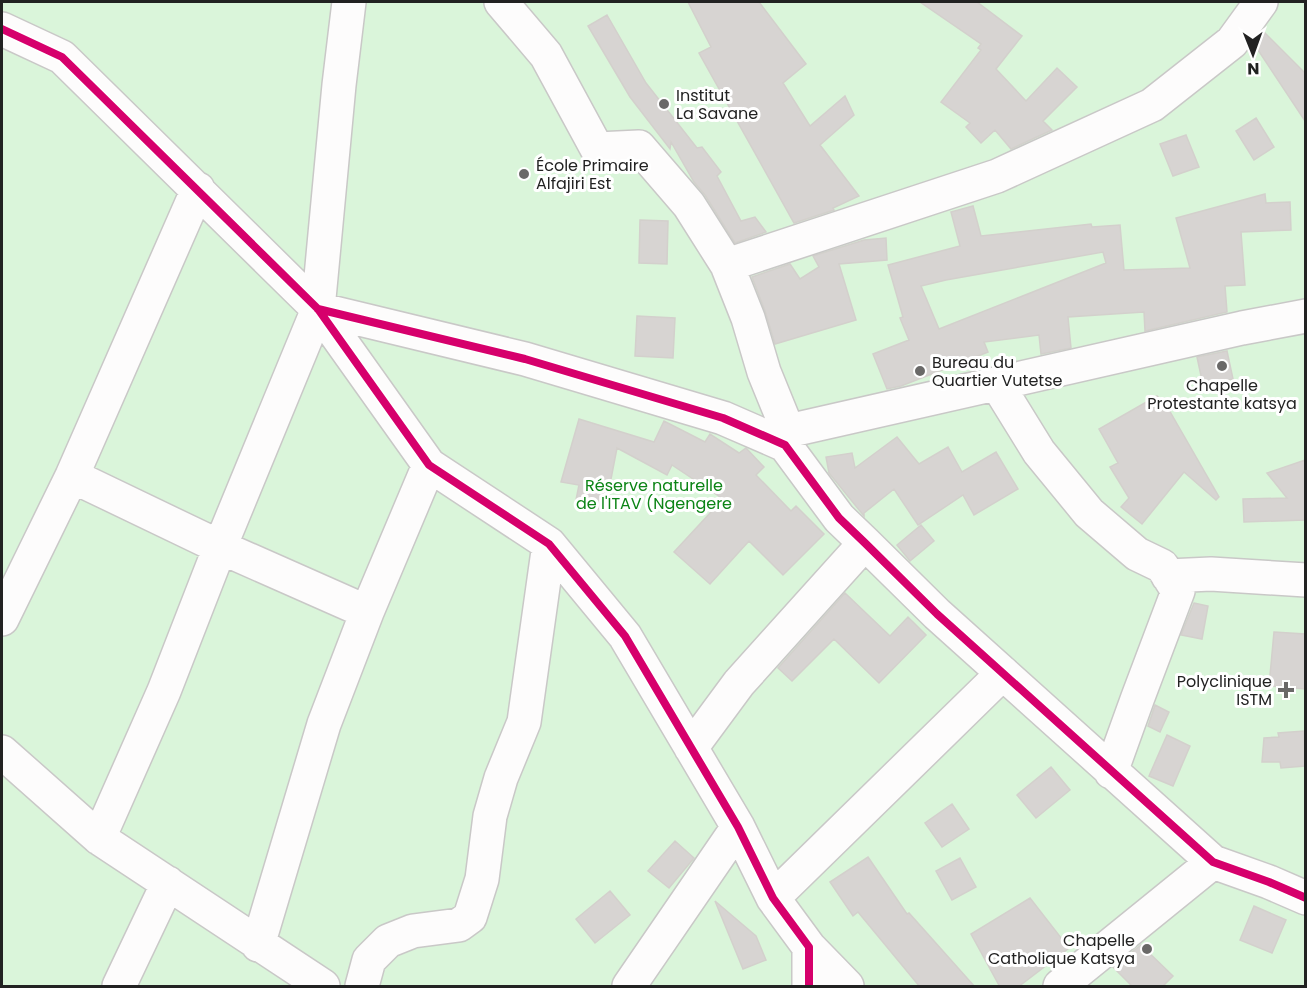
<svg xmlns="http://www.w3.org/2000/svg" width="1307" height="988" viewBox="0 0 1307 988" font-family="Poppins,sans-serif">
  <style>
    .park { fill: #daf5da }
    .building { fill: #d7d4d2; stroke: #d3d0cc; stroke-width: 1.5; fill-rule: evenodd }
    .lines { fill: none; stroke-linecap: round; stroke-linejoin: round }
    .minor-casing { stroke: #c9c8c7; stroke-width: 36 }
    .minor { stroke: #fdfcfc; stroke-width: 33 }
    .cycleway-casing { stroke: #fff; stroke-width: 11 }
    .cycleway { stroke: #d6006c; stroke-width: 8 }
    .poi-dot { fill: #6a6968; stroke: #fff; stroke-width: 2 }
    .labels { text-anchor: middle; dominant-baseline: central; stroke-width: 6; stroke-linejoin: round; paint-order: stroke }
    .poi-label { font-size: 16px; fill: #222; stroke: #fff; text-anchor: start }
    .park-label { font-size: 16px; fill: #0c8416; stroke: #fff }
  </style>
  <rect width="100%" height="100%" fill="#f0eeeb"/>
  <!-- park -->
  <path class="park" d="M2,2H1305V986H2Z"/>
  <!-- building -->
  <path class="building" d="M688,2H759L806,64L783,83L810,126L845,96L854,115L820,145L859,196L833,208L834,210L794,223L699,53L711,47Z
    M920,2H977L1022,36L996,69L1026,101L1057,68L1077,87L1043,121L1052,130L1011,149L995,130L981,143L966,127L970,123L941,102L981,50L978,48L981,44Z
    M607,15L646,83L697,148L702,147L721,172L717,176L741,221L755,217L766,232L735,243L705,195L694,182L671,142L670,149L630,97L588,26Z
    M1263,31L1305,73V121L1254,44Z
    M1256,118L1274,147L1254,160L1236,131Z
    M1186,135L1199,167L1173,176L1160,144Z
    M1265,194L1266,203L1290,202L1291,230L1241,232L1245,285L1225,286L1227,312L1145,331L1144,312L1068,317L1071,348L1041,354L1039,335L984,342L988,352L901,386L887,389L873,354L909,340L900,318L903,317L888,265L960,246L951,212L973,206L981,236L1091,224L1092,227L1120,225L1124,270L1190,268L1176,218ZM1103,252L1106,263L939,329L921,286L946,280Z
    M640,220L668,221L667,264L639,263Z
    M886,238L887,260L839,264L856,320L775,344L765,311L752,277L790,264L800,279L819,267L813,256L864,240Z
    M637,316L675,318L673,358L635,356Z
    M1227,351L1233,379L1203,385L1197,357Z
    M1157,396L1165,403L1219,497L1216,500L1184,472L1142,524L1121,507L1129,498L1110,467L1118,463L1099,429Z
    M579,419L654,442L664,421L705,442L710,434L739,453L746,448L764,467L756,475L791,511L796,506L824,534L783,575L749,541L710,584L674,552L723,499L672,465L667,475L617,448L605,510L575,505L579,485L561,482Z
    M897,437L919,464L948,447L962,472L996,452L1018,489L974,515L963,495L918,525L894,489L864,513V516L829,473L826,457L852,453L855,468Z
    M1305,460V520L1244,522L1243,499L1287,498L1267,473Z
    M921,525L934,541L910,561L897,545Z
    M845,593L890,636L908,617L926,635L879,683L834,639L792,681L778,668Z
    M1194,603L1208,606L1202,639L1181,635Z
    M1274,632L1305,634V689L1269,686Z
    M1155,705L1169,712L1160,732L1148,726Z
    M1304,731L1305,766L1281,768L1280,762H1262L1264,738L1279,737L1278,733Z
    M1167,735L1190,746L1173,786L1149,776Z
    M1051,767L1070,790L1036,818L1017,795Z
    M952,804L969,829L942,847L925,823Z
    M675,841L694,858L669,888L648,871Z
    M868,857L907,914L909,913L975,987H920L858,912L853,916L830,882Z
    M960,858L976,887L952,900L936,871Z
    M610,891L630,915L595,943L576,919Z
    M1030,898L1069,948L1018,987H1000L971,934Z
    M715,901L756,936L766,960L743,969Z
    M1254,906L1286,920L1272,953L1240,940Z
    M1141,945L1173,976L1162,987H1133L1113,967Z"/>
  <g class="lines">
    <!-- minor casing -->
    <g class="minor-casing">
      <path id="minor" d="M501,2L546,55L597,149L639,147L689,205L727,265L748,318L764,372L788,431L785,445
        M2,29L62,57L318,309L429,465L549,544L625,636L738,827L773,898L809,947V986
        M727,265L997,176L1152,105L1232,42L1261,2
        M318,309L525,359L723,418L785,445L839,518L865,543L937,614L1213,862L1269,882L1306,898
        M997,384L1039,452L1089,513L1137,554L1162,566L1178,591L1138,697L1111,772
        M788,431L1242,328L1306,316
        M72,476L220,547L367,612
        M1168,576L1211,574L1306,580
        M2,619L72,476L198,189
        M691,748L739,683L865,543
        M2,752L99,838L323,986
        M99,838L164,691L220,547L318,309L339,85L349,2
        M773,898L1003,673
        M258,945L324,724L367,612L429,465
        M809,947L847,986
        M119,986L168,883
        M362,986L369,960L388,941L413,931L459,925L470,917L482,879L490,816L501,778L524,722L549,544
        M629,986L738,827
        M1060,986L1213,862"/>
    </g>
    <!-- minor -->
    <use href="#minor" class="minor"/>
    <!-- cycleway casing -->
    <g class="cycleway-casing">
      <path id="cycleway" d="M2,29L62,57L318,309L429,465L549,544L625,636L738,827L773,898L809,947V986
        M318,309L525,359L723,418L785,445L839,518L865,543L937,614L1213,862L1269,882L1306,898"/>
    </g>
    <!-- cycleway -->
    <use href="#cycleway" class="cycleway"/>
  </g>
  <!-- markers -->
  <g class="poi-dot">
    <circle cx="664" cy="104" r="6"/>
    <circle cx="524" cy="174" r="6"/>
    <circle cx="1222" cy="366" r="6"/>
    <circle cx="920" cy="371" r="6"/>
    <path d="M1283 681h6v6h6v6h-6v6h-6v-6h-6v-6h6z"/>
    <circle cx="1147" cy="949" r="6"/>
  </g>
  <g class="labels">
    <!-- poi labels -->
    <g class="poi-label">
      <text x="676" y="95">Institut<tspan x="676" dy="18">La Savane</tspan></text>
      <text x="536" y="165">École Primaire<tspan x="536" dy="18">Alfajiri Est</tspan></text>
      <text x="932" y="362">Bureau du<tspan x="932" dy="18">Quartier Vutetse</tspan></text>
      <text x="1222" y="385" text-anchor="middle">Chapelle<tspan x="1222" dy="18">Protestante katsya</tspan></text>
      <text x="1272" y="681" text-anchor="end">Polyclinique<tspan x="1272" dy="18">ISTM</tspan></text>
      <text x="1135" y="940" text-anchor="end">Chapelle<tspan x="1135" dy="18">Catholique Katsya</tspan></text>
    </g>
    <!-- park labels -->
    <g class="park-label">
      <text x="654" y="485">Réserve naturelle<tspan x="654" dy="18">de l'ITAV (Ngengere</tspan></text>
    </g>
  </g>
  <!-- border -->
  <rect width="1307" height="988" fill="none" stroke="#222222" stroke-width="6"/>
  <!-- north arrow -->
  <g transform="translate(1253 54) rotate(179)" stroke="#ffffff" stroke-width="4.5" paint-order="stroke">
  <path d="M0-4.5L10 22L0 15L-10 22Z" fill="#222222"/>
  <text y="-9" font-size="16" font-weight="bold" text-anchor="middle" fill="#222222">N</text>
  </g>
</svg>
